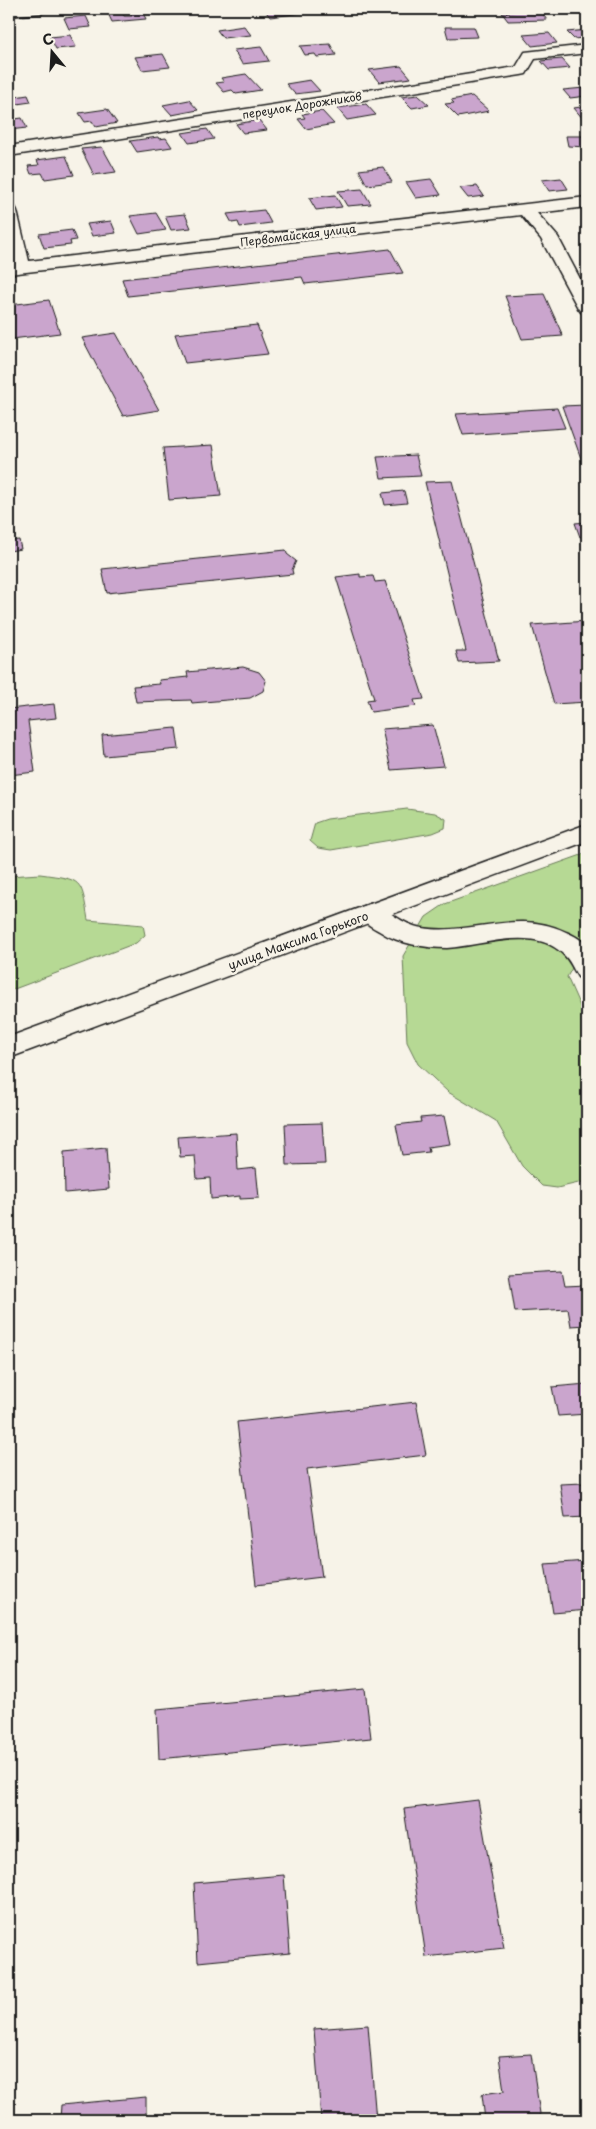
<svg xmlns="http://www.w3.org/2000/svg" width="596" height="2129" viewBox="0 0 596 2129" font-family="'Playpen Sans',sans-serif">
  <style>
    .green { fill: #b6d994; stroke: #697a58 }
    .building { fill: #caa5cd; stroke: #1c1c1c }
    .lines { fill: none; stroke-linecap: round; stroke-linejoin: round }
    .street-casing { stroke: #1c1c1c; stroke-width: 3 }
    .secondary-casing { stroke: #1c1c1c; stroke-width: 3 }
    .street { fill: #f7f3e8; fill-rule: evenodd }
    .secondary { fill: #f7f3e8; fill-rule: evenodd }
    .labels { text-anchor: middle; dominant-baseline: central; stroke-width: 5; stroke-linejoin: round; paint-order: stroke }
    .far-street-label { font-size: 11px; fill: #1c1c1c; stroke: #f7f3e8 }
    .street-label { font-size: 12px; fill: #1c1c1c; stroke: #f7f3e8 }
  </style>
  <rect width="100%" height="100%" fill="#f7f3e8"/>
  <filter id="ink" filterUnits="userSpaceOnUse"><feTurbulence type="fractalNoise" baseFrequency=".02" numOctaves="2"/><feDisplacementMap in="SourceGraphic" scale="10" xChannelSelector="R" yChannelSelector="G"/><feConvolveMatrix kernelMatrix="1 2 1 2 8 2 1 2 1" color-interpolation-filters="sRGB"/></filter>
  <g filter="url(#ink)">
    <!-- green -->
    <path class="green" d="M407,809L435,813L446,819L445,828L433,833L331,850L318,848L310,841L315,823L327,819Z
      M587,853V961H580L572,968L567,977L587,1022V1181L557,1188L542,1186L522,1166L496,1121L448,1092L418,1064L407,1042L403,956L426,917L445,904Z
      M40,874C83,880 81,878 88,920L143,925L145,935L136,943L9,991V876Z"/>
    <!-- building -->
    <path class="building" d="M121,9L124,16H132L129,9H141L146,19L112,22L107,11Z
      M163,9H191L193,12L166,14Z
      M264,9H300L303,13L270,17Z
      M539,9L547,20L508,21L502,13Z
      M86,16L91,27L69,29L64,18Z
      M244,26L251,35L223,38L217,30Z
      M445,27H474L478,37L448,38Z
      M587,30V41H584L582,38L574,39L567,32Z
      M549,33L557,43L532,46L523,35Z
      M70,35L76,47L56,49L50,37Z
      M330,44L336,55L317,57L315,54L305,55L300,46Z
      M261,47L269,61L242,64L234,50Z
      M163,54L170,67L142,70L135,57Z
      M562,59L570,68L549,70L541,61Z
      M401,66L411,78L379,82L369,70Z
      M246,74L261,90L236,94L232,90L224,92L216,83L224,82L221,78Z
      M310,80L320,91L295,94L286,84Z
      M584,88L587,96L570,98L563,90Z
      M28,95L31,102L10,105L9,98Z
      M418,95L429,105L412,108L401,97Z
      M472,96L489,111L458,117L445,104L454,103L451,100Z
      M189,100L198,110L172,115L163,105Z
      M366,104L376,115L347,120L337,108Z
      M587,106V118L583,119L574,108Z
      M107,109L117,123L96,127L92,121L85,122L79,113Z
      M322,111L334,124L306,129L298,119L305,118L302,114Z
      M22,118L27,128L9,130V120Z
      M259,120L267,130L243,133L236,124Z
      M207,129L214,139L189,143L182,133Z
      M566,136H587V147L568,146Z
      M158,137L159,139L166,138L172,147L137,152L130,141Z
      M102,147L116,172L94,175L81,149Z
      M66,156L74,175L45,179L42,173L31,174L28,166L39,165L37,160Z
      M383,167L392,182L367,185L359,170Z
      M561,178L568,189L549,191L542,180Z
      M431,179L441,195L416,198L406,182Z
      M477,186L484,196L468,198L460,188Z
      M362,189L371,204L347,206L338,191Z
      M335,195L342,207L316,210L309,198Z
      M264,210L271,223L240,227L238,222L232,223L227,214Z
      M156,213L166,230L139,234L130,216Z
      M185,214L191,228L171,230L165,216Z
      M111,221L116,233L92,236L87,224Z
      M72,230L76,240L70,241L71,245L44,248L39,234Z
      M390,249L403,273L305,284L302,277L128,296L122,279Z
      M544,294L563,336L522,339L505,296Z
      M49,300L60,333L12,339L9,327V305Z
      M257,325L268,354L185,363L175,334Z
      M116,333L159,410L123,416L82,338Z
      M587,405V475L562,406Z
      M557,408L565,428L463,435L456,414Z
      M213,445L221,496L169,500L163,448Z
      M416,455L421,476L381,478L377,457Z
      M452,481L499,661L459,663L456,651H466L425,482Z
      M404,491L407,503L385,505L382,493Z
      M587,522V536L580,537L575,523Z
      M19,540L21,549L9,551V541Z
      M286,550L287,554L296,561L292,570L293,574L107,593L102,569Z
      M360,574V577L373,576L375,582L385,581L424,699L414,700L416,706L371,712L367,700L374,699L336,577Z
      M587,621V702L554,704L532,625Z
      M243,667L259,672L266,681L263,691L250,698L192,703L191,700L136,702L133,686L160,684L159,680L188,677L187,672Z
      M54,704L56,718L28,721L35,772L9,775V709Z
      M433,725L444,766L391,770L382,729Z
      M176,728L179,749L104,756L102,735Z
      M444,1116L450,1144L428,1147L429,1152L402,1155L396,1125L421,1122L420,1118Z
      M322,1123L325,1164L287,1165L285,1124Z
      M236,1133L238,1170L256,1168L259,1198L240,1199V1196L211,1199L210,1178L197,1179L195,1156L180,1157L178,1137Z
      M106,1148L109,1189L65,1193L64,1152Z
      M562,1271L565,1286L587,1285V1325L571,1326L568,1309L515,1312L509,1274Z
      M587,1384V1414L558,1416L552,1387Z
      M416,1402L426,1455L307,1469L322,1577L256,1585L237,1422Z
      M583,1472H587V1517L565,1518L560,1484L584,1483Z
      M587,1561V1610L553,1613L545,1564Z
      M365,1689L371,1738L159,1759L157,1709Z
      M478,1800L504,1948L426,1957L404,1809Z
      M284,1875L290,1953L198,1962L194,1883Z
      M368,2025L376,2120H321L314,2029Z
      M531,2054L541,2120H485L482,2094L504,2091L499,2056Z
      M146,2097V2120H60L61,2105Z"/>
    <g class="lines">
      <!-- street casing -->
      <g class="street-casing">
        <path id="street" d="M9,9H49L42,13L9,16Z
          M587,45V53L535,59L526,74L521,75L9,156V146L516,67L525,52Z
          M587,197V207L537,213L558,237L587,292V313L581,312L578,308L541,239L521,215L9,274V264L12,263L9,247V206L15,207L17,211L29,261Z
          M370,904C389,909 402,925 422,928C472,936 516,908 566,932C575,936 582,939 587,948V980L578,977C573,969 570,960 563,954C534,925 482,946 447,948C426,948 399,944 381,932C372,927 363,922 357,913L361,907Z"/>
      </g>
      <!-- secondary casing -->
      <g class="secondary-casing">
        <path id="secondary" d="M587,824V841L9,1058V1037Z"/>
      </g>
      <!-- street -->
      <use href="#street" class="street"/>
      <!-- secondary -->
      <use href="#secondary" class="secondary"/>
    </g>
  </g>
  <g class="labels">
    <!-- far-street labels -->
    <g class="far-street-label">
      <text transform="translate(302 105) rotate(-9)">переулок Дорожников</text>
      <text transform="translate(298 235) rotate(-7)">Первомайская улица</text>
    </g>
    <!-- street labels -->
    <g class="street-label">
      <text transform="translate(298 940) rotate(-20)">улица Максима Горького</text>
    </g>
  </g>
  <!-- margin -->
  <rect width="596" height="2129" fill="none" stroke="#f7f3e8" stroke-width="30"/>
  <rect x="15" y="15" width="566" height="2099" fill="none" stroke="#1c1c1c" stroke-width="2" filter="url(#ink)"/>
  <!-- north arrow -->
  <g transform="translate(52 52) rotate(342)" stroke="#f7f3e8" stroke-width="4" paint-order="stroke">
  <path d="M0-4L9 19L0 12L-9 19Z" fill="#1c1c1c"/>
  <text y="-8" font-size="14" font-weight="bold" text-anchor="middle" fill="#1c1c1c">С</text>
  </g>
</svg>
